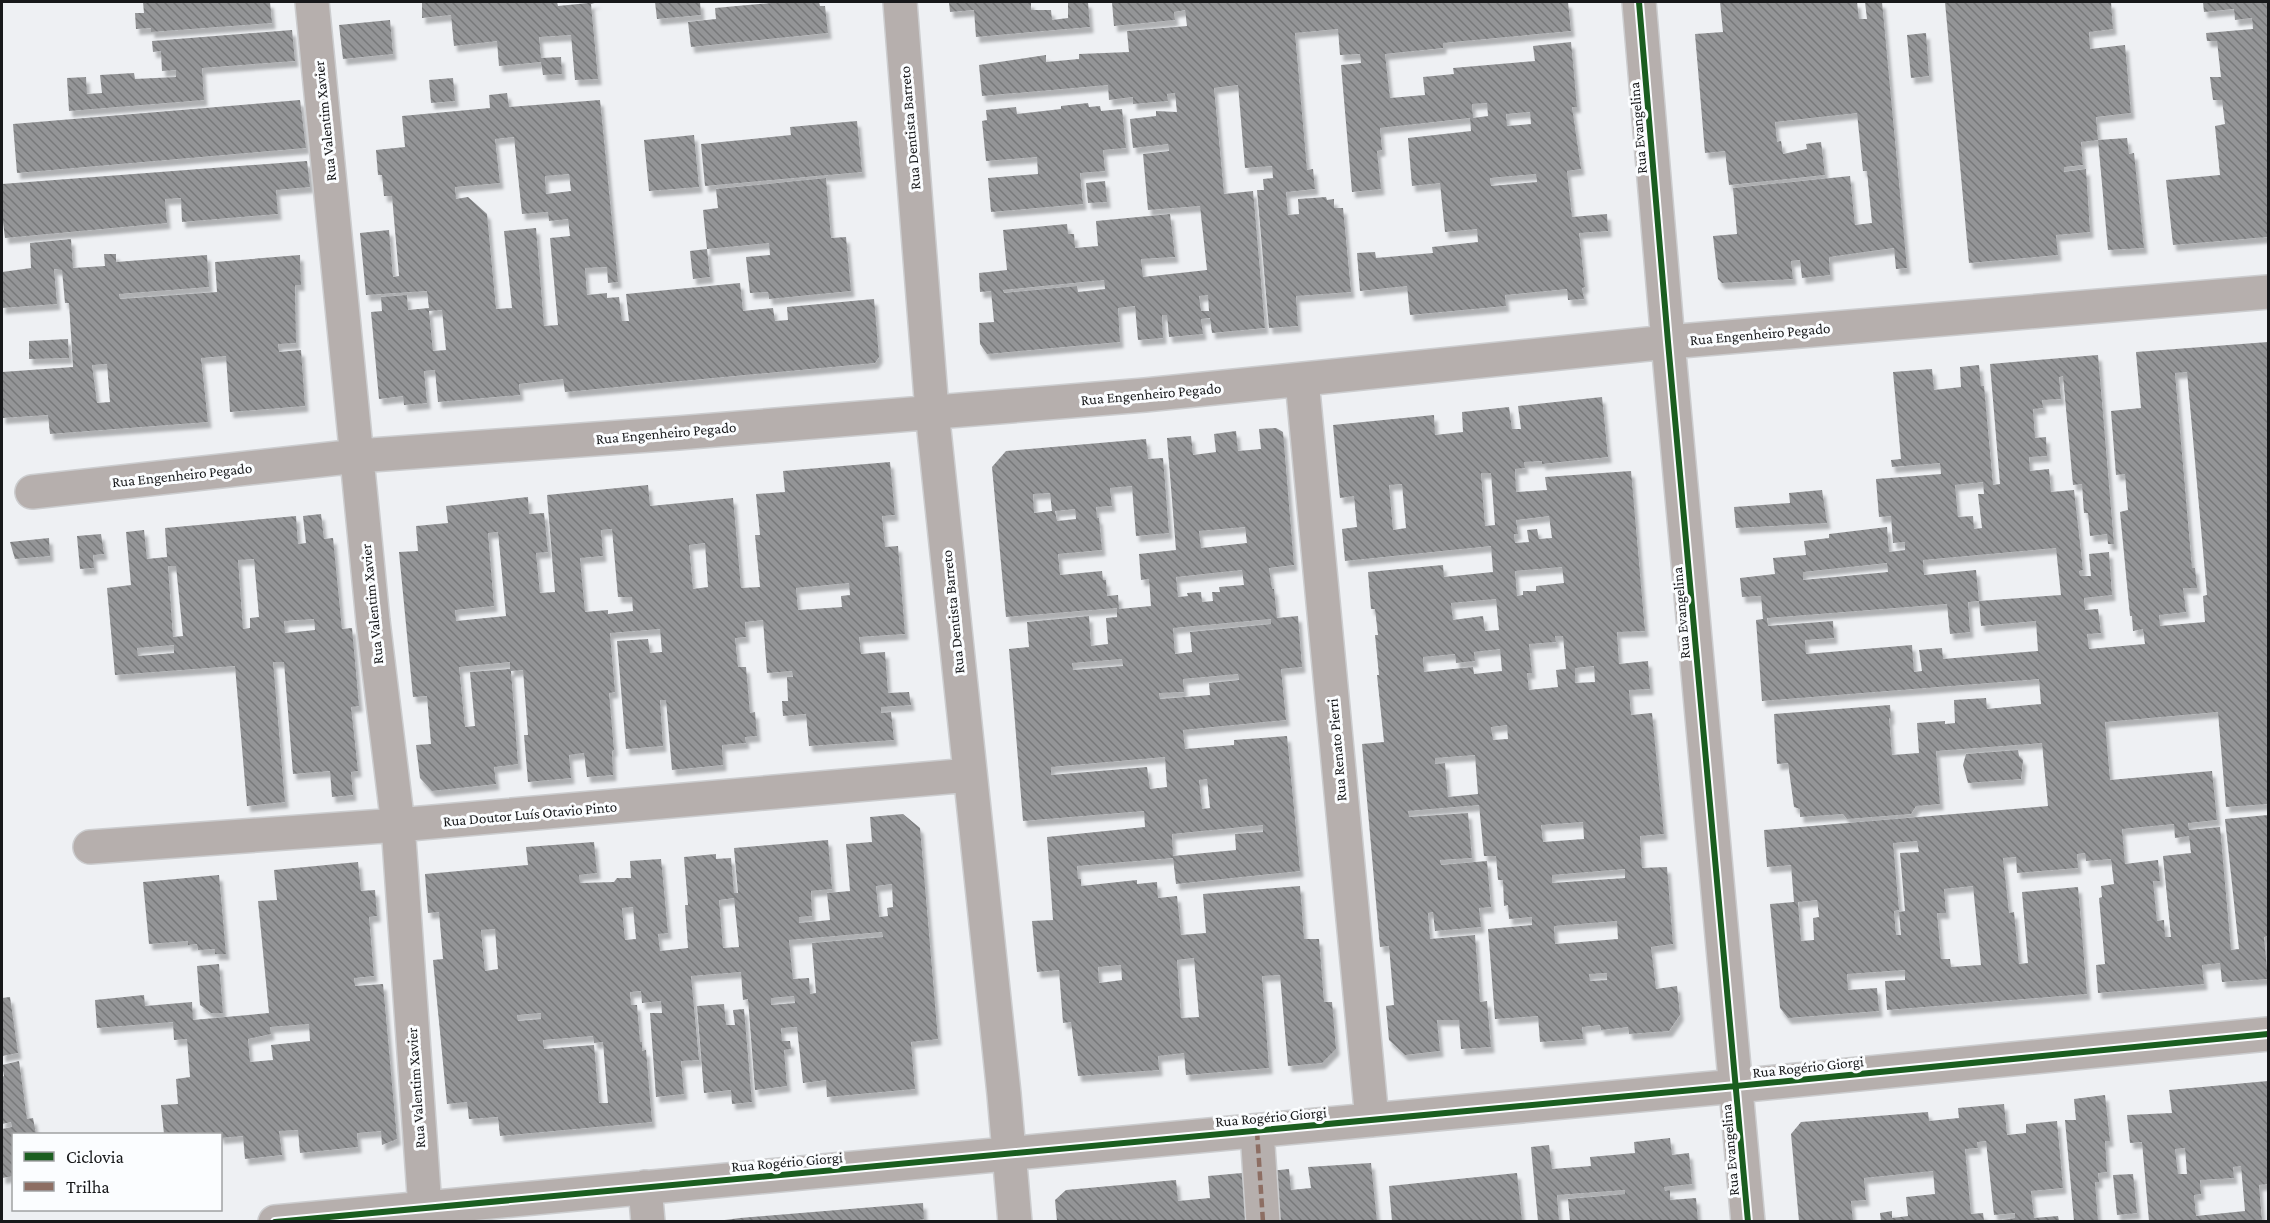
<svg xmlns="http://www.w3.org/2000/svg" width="2270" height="1223" viewBox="0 0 2270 1223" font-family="'Crimson Pro',serif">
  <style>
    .building { fill: url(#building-back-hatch); fill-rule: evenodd; filter: url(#shadow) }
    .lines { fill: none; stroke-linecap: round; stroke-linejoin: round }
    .minor-casing { stroke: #cccdcf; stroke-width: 36 }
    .minor { stroke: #b6afad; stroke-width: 33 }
    .quiet { stroke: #8d6e63; stroke-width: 4.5; stroke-dasharray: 9 4.5; stroke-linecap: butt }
    .cycleway-casing { stroke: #fbfdff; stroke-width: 10 }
    .cycleway { stroke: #1b5e20; stroke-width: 6 }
    .labels { text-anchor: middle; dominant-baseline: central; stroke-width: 6; stroke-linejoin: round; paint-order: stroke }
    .street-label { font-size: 15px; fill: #17181a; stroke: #fbfdff }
  </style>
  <defs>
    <pattern id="building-back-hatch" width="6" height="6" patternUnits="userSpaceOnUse" patternTransform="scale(1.5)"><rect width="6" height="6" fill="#949597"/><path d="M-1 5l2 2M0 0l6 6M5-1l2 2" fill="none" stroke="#78797a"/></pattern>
    <filter id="shadow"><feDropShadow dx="3.5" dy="6" stdDeviation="1.5" flood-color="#0004"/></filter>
  </defs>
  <rect width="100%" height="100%" fill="#eef0f3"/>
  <!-- building -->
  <path class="building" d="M143,2H270L272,23L151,32V28L136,29L135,13H144Z
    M422,2H557L558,6L598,2L591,4L598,79L575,80L571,35L539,37L541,58L561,57L562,74L543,75L541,62L499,66L497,41L454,46L451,15L422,18Z
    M655,2H700L701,15L657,19Z
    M782,2H819L820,6H825L828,33L691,47L688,22L716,19L715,8Z
    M949,2H1031V10H1051L1052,20L1068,18V2H1088L1090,27L976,37L974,10L950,12Z
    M1112,2H1568L1571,31L1443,43V48L1385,54L1390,98L1425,95L1423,77L1454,74L1453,68L1535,61L1533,46L1571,42L1577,107H1572L1581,169L1567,171L1572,217L1607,214L1608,231L1579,233L1585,287L1582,288L1584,299L1568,300L1567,289L1505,295L1506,306L1410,315L1407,286L1360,291L1357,253L1375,252L1376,258L1433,253L1432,247L1478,242L1477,229L1445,232L1440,183L1412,186L1408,138L1471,131L1470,118L1380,128L1382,150L1377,151L1381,189L1352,192L1341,65L1361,63L1360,54L1340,55L1338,29L1295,33L1307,170L1313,169L1315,189L1286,192L1288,215L1299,214L1298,199L1326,197L1327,200L1334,199V208H1343L1351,292L1296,296L1298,326L1269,328L1257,190H1264L1263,179L1273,178L1272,166L1245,168L1238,85L1214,88L1224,194L1253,191L1265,328L1212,333L1210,318L1201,319L1203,334L1169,337L1167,315H1162L1163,338L1138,340L1135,306L1118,308L1120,342L987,354L980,344L979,323L994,322L991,291L980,292L979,273L1007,270L1003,230L1067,224L1068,234H1074L1075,248L1098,246L1096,221L1170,214L1175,257L1141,259L1143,277L1207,270L1200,206L1148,210L1143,154L1169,151L1168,144L1133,148L1130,119L1156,116V111L1177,112L1175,93L1167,94L1168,101L1133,104V97L1109,100L1108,85L982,96L979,65L1046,55V62L1079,59V54L1129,52L1127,31L1187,26L1185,10L1174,12L1175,20L1114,26ZM1487,103L1488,116L1473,118L1472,104ZM1530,112L1531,124L1507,126L1506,114ZM1536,174L1537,182L1491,186L1490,178ZM1104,280L1105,289L1078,292L1077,286L1004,293L1003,290ZM1208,295L1209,311H1201L1199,296Z
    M1720,2H1857L1859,19H1867L1865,2H1882L1907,268L1896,269L1894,248L1829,257L1830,275L1802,278L1800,260L1791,261L1793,279L1722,283L1718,279L1713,236L1737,234L1733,188L1850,176L1855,225L1872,223L1867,171H1863L1857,113L1775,122L1777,142L1781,141L1783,154L1807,149L1806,144L1821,142L1825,175L1729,185L1725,151L1705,153L1695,34L1723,32Z
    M1945,2H2111L2113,29L2089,32L2090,49L2125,45L2131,113L2096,117L2098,140L2081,142L2083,165L2064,167V172L2086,169L2090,232L2056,235L2058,255L1969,263Z
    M2203,2H2268V237L2173,245L2166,180L2220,175L2215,126L2225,124L2222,100H2213L2210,77H2221L2217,41H2207L2206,33L2253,29L2252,18L2235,20L2234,9L2204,12Z
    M390,20L393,54L343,59L339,25Z
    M292,30L295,61L202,68L204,100L69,111L67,78L86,77L87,94L102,93L100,75L134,73L135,79L176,77V70L162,71L161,51L153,52L152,41Z
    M1926,33L1929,76L1911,78L1907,35Z
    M453,78L455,101L431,103L429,80Z
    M507,93L509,107L600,100L618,282L608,283L607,267L585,268L587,295L607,293V298L619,297L622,321H629L626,294L740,283L743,311L773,308L775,321L788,320L787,307L874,299L879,357L875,363L565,392L563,379L519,384L520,395L438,402L435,370L424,371L427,403L404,405L403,396L379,399L371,312L382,311L381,297L407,295L408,310L429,308L427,291L366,295L360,233L389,230L393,277L399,276L392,196H384L382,175H378L376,150L405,147L402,116L490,108L489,95ZM514,137L522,214L548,212L549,221L568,219L570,236L550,238L558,325L544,326L536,228L504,231L512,308L496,309L487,214L468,197L456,199L455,187L500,183L495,139ZM569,174L571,191L546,194L545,176ZM442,310L446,350L433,351L429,311Z
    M300,100L306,148L17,173L13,124Z
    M1088,103L1089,107L1100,106L1101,111L1122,109L1126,148L1103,150L1105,171L1080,173L1083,204L991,212L988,178L1038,174L1037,157L986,161L982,121L987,120L986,110L1016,107L1017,114L1061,109V106Z
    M857,121L862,172L705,186L701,144L791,135L790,127Z
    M694,135L699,187L649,191L644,140Z
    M2127,138L2129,154L2134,153L2144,248L2108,250L2098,140Z
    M307,161L310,187L276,190L278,214L182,222L181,198L165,199L167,223L5,238L2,214V184Z
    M826,178L831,238L846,237L851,291L769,299L768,292L750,293L746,257L770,255L769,243L707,249L703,210L718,208L716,189Z
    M1105,181L1107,202L1088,203L1086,183Z
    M71,239L73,268L105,266L104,254H116V262L207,255L209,287L119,294L120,299L217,292L215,262L300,255L301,285H295L296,343L278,344L279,352L301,350L305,406L230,412L226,356L201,358L208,422L50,434L48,415L2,418V372L73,367L69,303H65L62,270L54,269L57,304L2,308V272L31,268L30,243ZM107,364L110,402L97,403L92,365Z
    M707,249L710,277L693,279L690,251Z
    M68,339L69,358L29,359V341Z
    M2268,342V804L2226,807L2218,712L2105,722L2110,780L2212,771L2217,820L2188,823L2189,830L2220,827L2231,950L2239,949L2225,819L2268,815V936L2264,937L2268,979L2222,982L2220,963L2202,965L2204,984L2098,993L2096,965L2105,964L2099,898L2102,897L2101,886L2114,884L2111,859L2086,861L2085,853L2077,854L2078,868L2017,873L2016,857L2003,858L2009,913L2014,912L2019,964L2028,963L2022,892L2078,887L2087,994L1887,1010L1885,981L1905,980V970L1847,974L1848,990L1877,988L1879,1011L1788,1018L1780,1008L1770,904L1794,902L1791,865L1767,867L1764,830L2048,806L2042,743L1936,751L1940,804L1916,806L1911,814L1847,819L1843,814L1800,817V809L1794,807L1788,763L1777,764L1774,714L1890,705L1891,719L1889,718L1892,755L1919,753L1917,723L1945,721V724L1955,723L1954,700L1986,698L1987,709L2041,704L2039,679L1762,701L1756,620L1763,619L1761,596L1742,597L1740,578L1775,574L1773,558L1806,555L1804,541L1829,538V534L1887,527L1889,552L1905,550V542L1893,543L1891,516L1879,517L1876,479L1941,474L1940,463L1892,467L1891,460L1901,459L1893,372L1932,369L1934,390L1961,387L1960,367L1979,365L1981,386H1984L1993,485L2000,484L1990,364L2098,355L2114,544H2108L2107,534L2090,536L2088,513H2084L2082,484L2073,485L2063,376L2059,377L2061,399L2042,400L2043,408L2033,409L2035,438L2046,437L2047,456L2029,457L2030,471L2049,469L2051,492L2074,490L2083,570L2079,571L2080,576H2091L2089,554L2109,552L2112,595L2084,598L2085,610L2098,609L2101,633L2087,634L2089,649L2145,644L2143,629L2133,631L2132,616H2130L2120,512L2128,510L2125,474L2116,475L2111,411L2141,408L2136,352ZM2187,372L2207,595L2203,596L2205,622L2160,626L2159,615L2186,612L2183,588H2197L2195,568H2192L2175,373ZM1983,482L1984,494H1978L1982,528L1974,529L1973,516L1958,517L1955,485ZM2056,548L2061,595L1979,601L1981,626L2036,621L2038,651L1943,659L1942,648L1919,650L1922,671L1914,672L1912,645L1806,654L1805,640L1834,638L1833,621L1768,626L1767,618L1947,604L1950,634L1970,632L1968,602L1979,601L1976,570L1924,575L1923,560ZM1887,563L1888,572L1803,580V572ZM2174,824L2175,838L2189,836L2191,853L2163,856L2171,937H2165L2164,920L2157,921L2153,881H2160L2158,860L2125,864L2122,829ZM1917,841L1919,852L1900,853L1905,911L1899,912L1901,935H1896L1894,911L1899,910L1893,843ZM1973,886L1981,965L1951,967L1950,959H1941L1937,913H1946L1944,889ZM1817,900L1819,917L1813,918L1814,940L1801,941L1798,902Z
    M1602,397L1608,457L1542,464V461L1524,462L1525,468L1515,469L1516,492L1547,490L1545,477L1631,471L1645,631L1617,632L1619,664L1648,661L1650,689L1629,690L1631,715L1652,713L1664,834L1640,836L1642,868L1667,867L1673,944L1651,947L1656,989L1677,986L1680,1015L1669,1031L1629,1034L1628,1027L1601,1030L1600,1025L1582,1027L1583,1039L1540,1042L1538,1016L1495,1019L1488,929L1532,925V917L1509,919L1508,905L1504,906L1503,880H1498L1496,856H1484L1479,805L1408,811L1409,817L1468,813L1472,858L1440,860L1441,865L1487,861L1491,907L1479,908L1481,927L1435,931L1433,912L1428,913L1430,939L1475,935L1480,1002L1487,1001L1491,1047L1461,1049L1459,1020H1437L1440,1051L1405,1055L1389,1040L1386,1006L1394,1005L1389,946L1380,947L1362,744L1384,742L1377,675H1379L1375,635H1378L1375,609H1371L1368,572L1443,565L1444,577L1493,572L1491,546L1345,561L1342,529L1357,527L1354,496L1340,498L1333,425L1434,415L1435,435L1463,432L1462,412L1509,407L1512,429H1521L1518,406ZM1481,473H1491L1495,525L1485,526ZM1402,484L1406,528L1393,530L1389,485ZM1549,516L1552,538L1539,539L1537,529L1527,530L1529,542L1515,543L1514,534H1518L1516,520ZM1562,567L1564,583L1536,586V591H1523V595L1517,596L1515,571ZM1496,599L1499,630L1485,631L1483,616L1453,620L1451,603ZM1555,636H1563L1566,669L1556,670L1558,687L1529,690L1527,673H1532L1529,644L1556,642ZM1500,649L1502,671L1474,674L1473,667L1424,672L1423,657L1455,654L1456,663L1475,661L1474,652ZM1594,666L1595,682L1575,683V668ZM1507,725L1508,739L1493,740L1491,727ZM1475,755L1478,794L1448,797L1445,763L1435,764V758ZM1583,822L1584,839L1543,842L1541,825ZM1625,869V878L1552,883V875ZM1617,921L1618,939L1555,944L1554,926ZM1607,973V980L1590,981L1589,974Z
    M1276,428L1283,432L1294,565L1269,568L1272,589H1274L1277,618L1298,616L1302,667L1281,669L1286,720L1183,730L1185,749L1234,745V740L1287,736L1300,871L1176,884L1173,858L1077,866L1078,879H1081V886L1137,880V884L1157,882L1158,898L1177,896L1181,935L1206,933L1203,894L1300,886L1304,939H1319L1324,1002H1332L1336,1049L1322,1063L1288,1066L1280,975L1262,976L1269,1068L1186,1075L1184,1053L1158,1056L1159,1070L1078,1076L1071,1022L1063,1023L1059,970L1037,972L1032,921L1053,920L1047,837L1145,827L1144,811L1023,821L1009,649L1029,647L1027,622L1089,616L1091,646L1108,644L1106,618L1117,617V608L1006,617L992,467L1006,451L1146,439L1148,459L1163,458L1169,533L1136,536L1132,486L1110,488L1112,506L1096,507L1097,518H1099L1102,550L1058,554L1060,575L1102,571L1103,580H1106L1107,596L1118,595L1119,609L1151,606L1149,579L1141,580L1139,554L1176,550L1167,438L1191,436L1193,455L1216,452L1214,434L1236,431L1238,451L1261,449L1259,429ZM1050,493L1052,511L1034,513L1033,494ZM1075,509L1076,519L1057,521L1055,511ZM1245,527L1247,543L1201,548L1199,531ZM1242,570L1244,585L1219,587L1220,592H1212L1213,601L1202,602L1201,592L1187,593L1188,596L1178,597L1176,577ZM1271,619V624L1190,632L1192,652L1175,654L1173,628ZM1122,659L1123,666L1073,670L1072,663ZM1238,674L1239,680L1209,683L1210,695L1160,699L1159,693L1184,692L1183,679ZM1165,757L1167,787L1150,789L1147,767L1051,775V767ZM1207,779L1210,808L1202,809L1199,780ZM1263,825V832L1235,834L1236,850L1173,856L1172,834ZM1194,958L1199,1017L1181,1018L1177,960ZM1121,965L1122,980L1099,983L1098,967Z
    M890,462L895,515L882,516L885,547L898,546L905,634L859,637L861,654L885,652L888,693L909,692L911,705L881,707V713L891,712L894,740L809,746L806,714L783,716L782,701H788L787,677H793L792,671L767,673L763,620L745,622L746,637L735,638L738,667H746L750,713L755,712L757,736L745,737L746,743L722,745L723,765L672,770L666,700H660L663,746L626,749L617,641L648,639L650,653L662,652L660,629L610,633L615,692L609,693L614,750L612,751L613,775L587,777L584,753L569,755L571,778L528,782L524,735H528L523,670L511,671L518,764L494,767L496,784L432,791L420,778L416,745L431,744L427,696L413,697L399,552L418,551L416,526L448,523L446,506L528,497L529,514L544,513L548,552L536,553L540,593L555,592L547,495L648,485L650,506L733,498L741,588L760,587L755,535H760L756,494L785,492L783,471ZM612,529L618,597H632L633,611L608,614V610L585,612L580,558L603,556L601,530ZM498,532L506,616L456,621L455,610L494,606L488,533ZM705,543L708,587L693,589L689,545ZM849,583L850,595L841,596L842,607L798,610L796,588ZM510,662V669L470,672L475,726L465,727L459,667Z
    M1822,490L1827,523L1736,528L1734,507L1790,503L1789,493Z
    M321,514L324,539L333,538L342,629L352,628L359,706L351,707L358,771L351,772L353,795L332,797L330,771L293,774L284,662H273L285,802L247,806L235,666L115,675L107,588L131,585L126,532L144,530L147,559L167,557L165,528L296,516L298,544L306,543L303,516ZM254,559L259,617L250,618V628L243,629L238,560ZM168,566H176L183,636L173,637ZM314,619L315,630L285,633L284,621ZM174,645V653L138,656L137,648Z
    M101,534L104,554L93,555L94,568L80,569L77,536Z
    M49,538L50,556L15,559L10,542Z
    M2018,750L2019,756L2023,760L2021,779L1968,783L1963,765L1966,754Z
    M903,814L920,828L938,1039L911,1042L915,1089L827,1097L826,1080L803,1083L797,1027L781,1028L782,1041H790L791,1049L784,1050L787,1086L755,1090L748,999L743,1000L741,972L691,976L699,1060L681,1061L684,1094L656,1097L650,1013H662L661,1001L642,1003L641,991L630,992L631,1005H637L640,1042H642V1051L646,1050L652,1122L500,1136L498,1117L469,1119L467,1102L447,1104L433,960L443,959L439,912L428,913L425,874L528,865L526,847L594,842L597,873L579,875L580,883L614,882L617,878H631L630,861L661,859L668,933L658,934L660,951L688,948L685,905H688L684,857L716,854V859L731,858L734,893H738L734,848L828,840L832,889L811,891L812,916L799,917V923L830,920L827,893L850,891L846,844L872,842L870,817ZM892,884L893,907L887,908L888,916L879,917L876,886ZM734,898L739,947L723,948L719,900ZM633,907L636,939L625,940L622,908ZM495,929L498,969L485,971L481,930ZM882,932L883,937L812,943L816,993L810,994L809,978L793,979L789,940ZM794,996L795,1003L771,1005V998ZM541,1013V1019L518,1021L517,1015ZM593,1036L594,1043L603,1042L608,1103H599L594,1045L544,1049L543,1040Z
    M358,862L361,891L375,890L377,916L369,917L374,976L354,978L355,986L383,984L397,1139L382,1145L381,1131L357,1133L358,1147L300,1153L298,1130L279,1131L282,1155L245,1159L243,1136L220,1138V1134H164L161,1105L178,1104L176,1079L190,1077L187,1039L174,1040L173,1022L97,1028L95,1000L144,995L145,1006L192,1002L193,1020L269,1013L258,901L277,900L274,870ZM309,1024L310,1041L271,1045L273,1060L250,1062L248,1039L271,1034L270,1027Z
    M219,875L226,954H215V949L198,950L197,944L188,945V941L149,944L143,882Z
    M219,964L223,1013H211L200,1005L197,966Z
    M10,997L18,1053L2,1056V998Z
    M724,1004L726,1025H735L733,1010L744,1009L752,1102L732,1104L731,1090L704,1093L697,1006Z
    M19,1061L27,1119L33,1118L36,1134H14V1176L2,1178V1129L12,1127L11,1122L2,1124V1077L4,1076L2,1065Z
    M2268,1081V1184L2259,1185L2262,1221H2149L2142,1142L2130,1143L2127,1115L2172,1113L2169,1090ZM2185,1148L2187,1174H2178L2175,1149ZM2241,1166L2245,1211L2196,1216L2194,1195L2201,1194L2200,1180L2234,1178L2233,1167Z
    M2105,1095L2110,1141H2105L2107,1172L2098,1173L2099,1182H2095L2098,1221H2074L2065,1120H2076L2074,1099Z
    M2004,1104L2007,1135L2026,1133V1124L2057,1121L2063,1188L2031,1191L2034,1218L2058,1216L2059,1221H1996L2015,1218V1213L1994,1215L1986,1141L1977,1142L1978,1148L1965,1149L1971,1214L1983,1213L1984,1221H1881L1880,1213L1892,1211V1218L1908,1216L1906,1197L1935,1194L1933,1171L1864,1178L1866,1200L1851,1201L1853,1221H1799L1791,1134L1801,1122L1928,1112L1929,1121L1959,1118L1958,1108Z
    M1670,1138L1672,1155L1689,1153L1692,1184L1664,1187L1665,1191L1670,1190V1200L1696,1198L1698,1221H1570L1568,1199L1625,1194V1190L1557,1195L1559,1221H1538L1531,1147L1549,1145L1552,1169L1591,1166L1590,1157L1635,1153L1634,1142Z
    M1371,1163L1377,1221H1274L1270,1171L1289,1169L1291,1190L1311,1188L1308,1167Z
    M1242,1173L1247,1221H1057L1055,1200L1066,1190L1176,1180L1178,1201L1210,1198L1208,1176Z
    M1517,1173L1522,1221H1392L1389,1186Z
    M2133,1174L2137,1213L2117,1215L2113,1175Z
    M923,1203L924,1219L914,1221H717L740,1218Z"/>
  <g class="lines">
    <!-- minor casing -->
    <g class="minor-casing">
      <path id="minor" d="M312,2L373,621L398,825L425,1208
        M900,2L932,411L1004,1094L1015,1222
        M1639,2L1668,342L1748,1222
        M1302,380L1372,1120
        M32,492L357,456L678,433L1145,395L1668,342L2268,292
        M90,847L398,825L970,775
        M1257,1131L1263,1222
        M645,1187L648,1222
        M275,1222L1736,1086L2268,1034"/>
    </g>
    <!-- minor -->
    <use href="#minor" class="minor"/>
    <!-- quiet -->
    <path class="quiet" d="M1257,1131L1263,1222"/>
    <!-- cycleway casing -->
    <g class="cycleway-casing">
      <path id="cycleway" d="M1639,2L1668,342L1748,1222
        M275,1222L1736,1086L2268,1034"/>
    </g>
    <!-- cycleway -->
    <use href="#cycleway" class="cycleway"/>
  </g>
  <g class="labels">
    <!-- street labels -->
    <g class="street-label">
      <text transform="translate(325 121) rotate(-96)">Rua Valentim Xavier</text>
      <text transform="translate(910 128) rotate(-95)">Rua Dentista Barreto</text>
      <text transform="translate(1638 128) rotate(-95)">Rua Evangelina</text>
      <text transform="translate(1760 334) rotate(-5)">Rua Engenheiro Pegado</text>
      <text transform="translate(1151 394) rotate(-5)">Rua Engenheiro Pegado</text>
      <text transform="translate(666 433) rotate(-5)">Rua Engenheiro Pegado</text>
      <text transform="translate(182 475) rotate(-6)">Rua Engenheiro Pegado</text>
      <text transform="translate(372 604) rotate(-96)">Rua Valentim Xavier</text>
      <text transform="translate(953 612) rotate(-96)">Rua Dentista Barreto</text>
      <text transform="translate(1681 613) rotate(-95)">Rua Evangelina</text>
      <text transform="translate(1337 750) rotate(-95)">Rua Renato Pierri</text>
      <text transform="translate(530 814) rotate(-5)">Rua Doutor Luís Otavio Pinto</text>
      <text transform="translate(1808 1067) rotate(-6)">Rua Rogério Giorgi</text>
      <text transform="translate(416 1088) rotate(-94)">Rua Valentim Xavier</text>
      <text transform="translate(1271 1117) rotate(-5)">Rua Rogério Giorgi</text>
      <text transform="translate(1730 1150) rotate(-95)">Rua Evangelina</text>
      <text transform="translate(787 1162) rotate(-5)">Rua Rogério Giorgi</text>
    </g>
  </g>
  <!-- border -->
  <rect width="2270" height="1223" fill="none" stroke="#17181a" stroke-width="6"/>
  <!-- legend -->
  <rect x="12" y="1133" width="210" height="78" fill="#fbfdff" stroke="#a0a1a3" stroke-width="1.5"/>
  <rect x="24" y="1152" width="30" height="9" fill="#1b5e20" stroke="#a0a1a3" stroke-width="1.5"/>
  <text x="66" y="1163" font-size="18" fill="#17181a">Ciclovia</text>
  <rect x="24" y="1182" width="30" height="9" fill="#8d6e63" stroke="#a0a1a3" stroke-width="1.5"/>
  <text x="66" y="1193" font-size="18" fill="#17181a">Trilha</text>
</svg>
